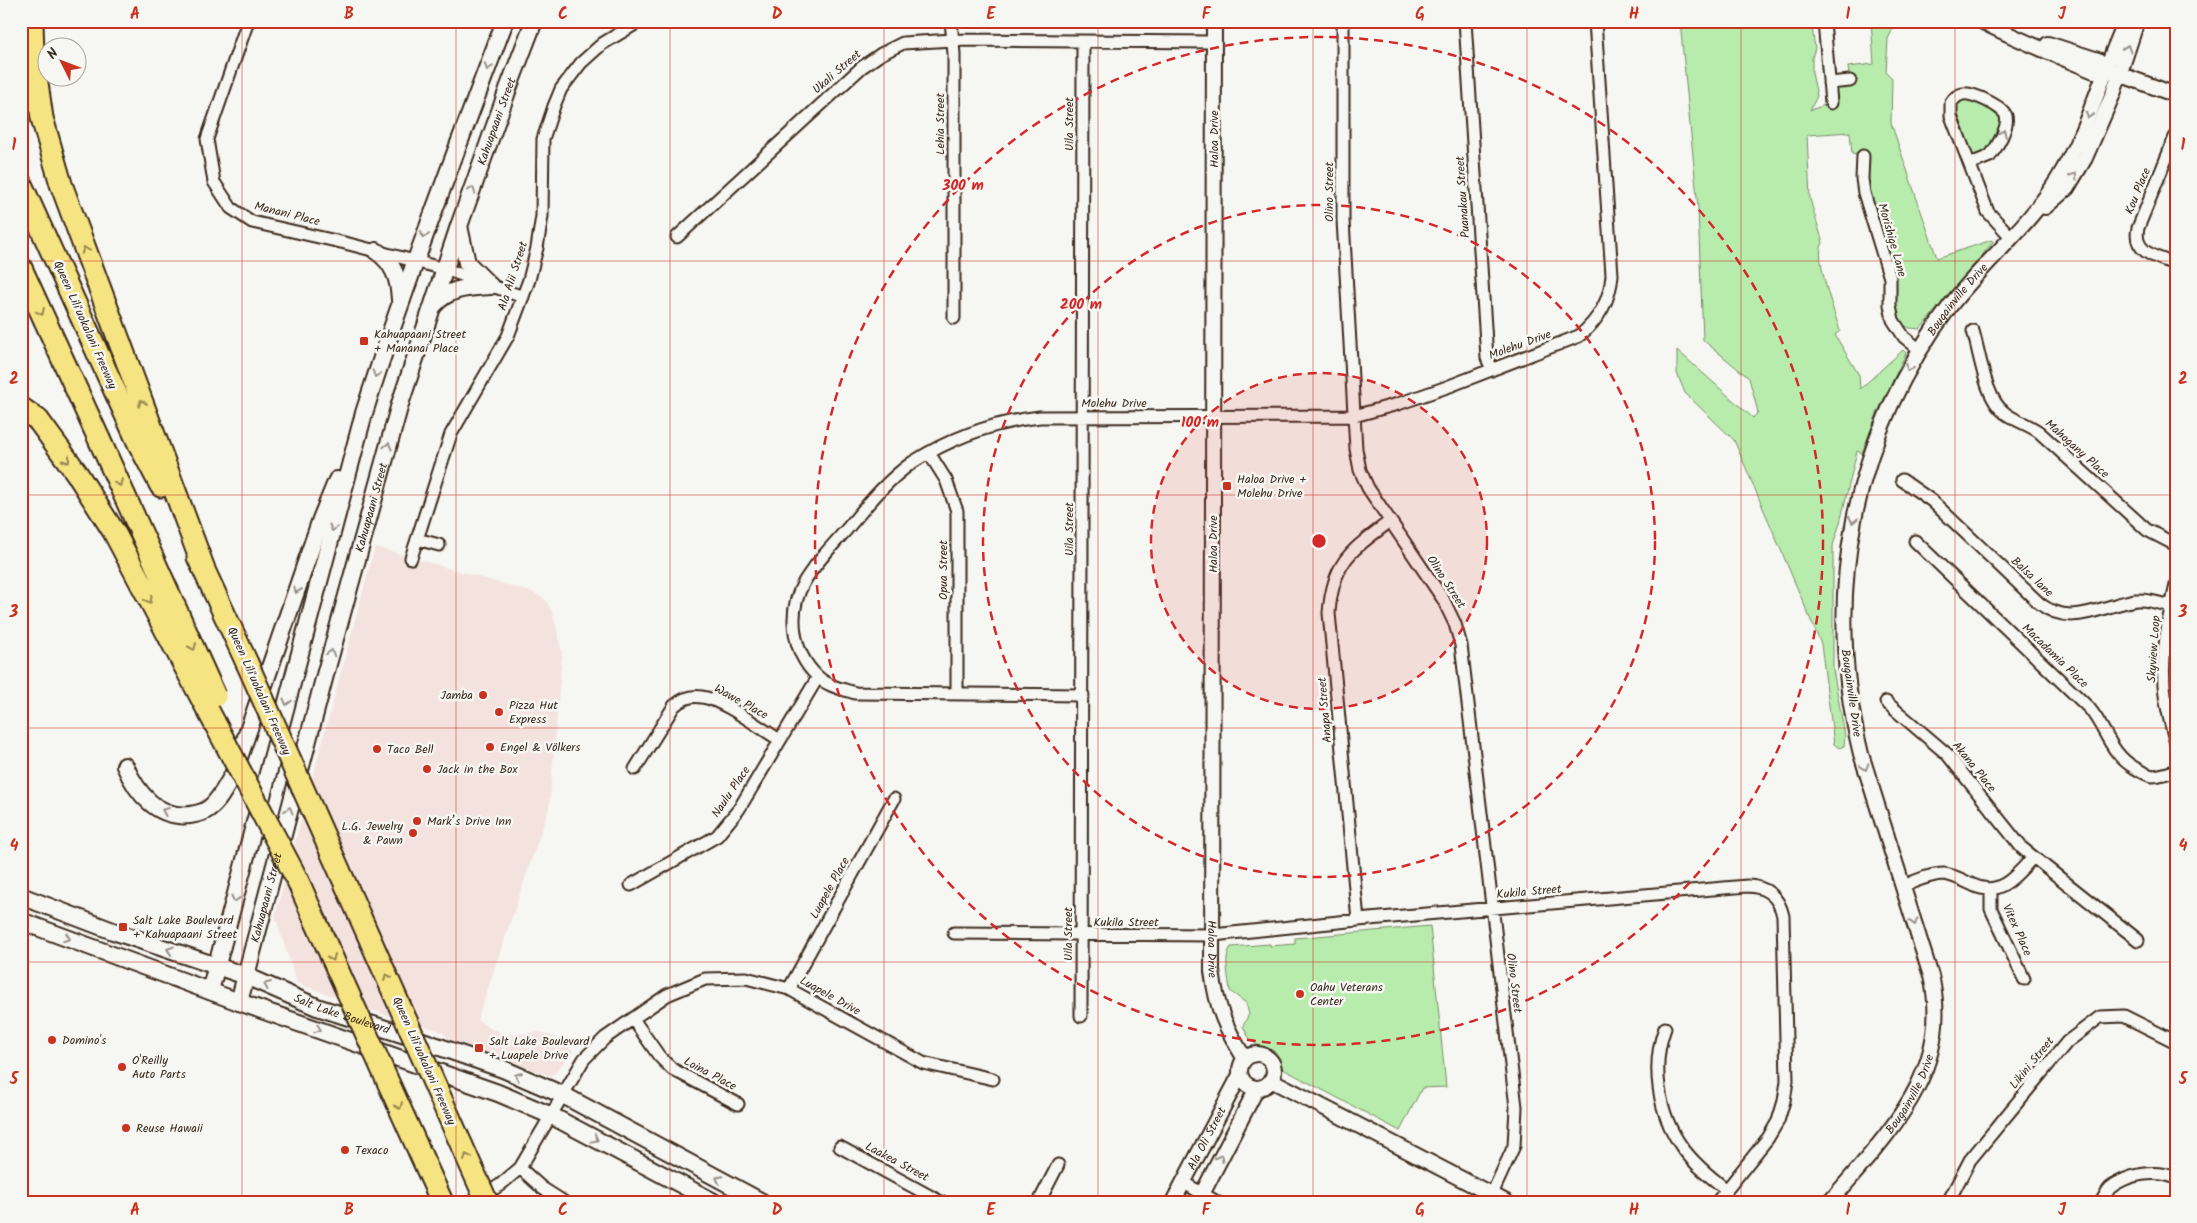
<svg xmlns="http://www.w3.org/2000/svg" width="2197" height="1223" viewBox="0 0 2197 1223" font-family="Kalam,sans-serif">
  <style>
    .built { fill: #f4e2df }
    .green { fill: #b7ecad; stroke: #798b66 }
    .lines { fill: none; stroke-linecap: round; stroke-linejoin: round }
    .minor-casing { stroke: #3b2a1e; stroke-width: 15 }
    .tertiary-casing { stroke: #3b2a1e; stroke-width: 18 }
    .secondary-casing { stroke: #3b2a1e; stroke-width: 20 }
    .motorway-casing { stroke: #3b2a1e; stroke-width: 25 }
    .minor { stroke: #f6f6f2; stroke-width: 11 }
    .tertiary { stroke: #f6f6f2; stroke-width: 14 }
    .secondary { stroke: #f6f6f2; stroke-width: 16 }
    .motorway { stroke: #f6e381; stroke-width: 21 }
    .motorway-bridge-casing { stroke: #3b2a1e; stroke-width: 25; stroke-linecap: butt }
    .motorway-bridge { stroke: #f6e381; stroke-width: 21 }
    .oneway { stroke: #989088 }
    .oneway2 { stroke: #988650 }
    .grid { fill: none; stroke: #c8321e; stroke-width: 1; stroke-opacity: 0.55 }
    .ring { fill: none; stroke: #d62828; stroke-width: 2.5; stroke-dasharray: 9 6 }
    .poi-dot { fill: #c8321e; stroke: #f6f6f2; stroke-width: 2 }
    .labels { text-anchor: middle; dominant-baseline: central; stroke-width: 5; stroke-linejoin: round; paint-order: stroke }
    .street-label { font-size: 12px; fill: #3b2a1e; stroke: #f6f6f2 }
    .poi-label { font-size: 12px; fill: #3b2a1e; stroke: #f6f6f2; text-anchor: start }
    .centre { fill: #d62828; stroke: #f6f6f2; stroke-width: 2.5 }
    .ring-label { font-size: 15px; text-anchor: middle; font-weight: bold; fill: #d62828; stroke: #f6f6f2; stroke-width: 5; stroke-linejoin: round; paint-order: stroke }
    .neatline { fill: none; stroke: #c8321e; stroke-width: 2 }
    .grid-label { font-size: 16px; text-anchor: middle; font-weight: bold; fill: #c8321e }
  </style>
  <rect width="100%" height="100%" fill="#f6f6f2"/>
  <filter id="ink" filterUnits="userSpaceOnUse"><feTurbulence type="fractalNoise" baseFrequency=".02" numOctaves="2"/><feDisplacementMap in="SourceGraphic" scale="10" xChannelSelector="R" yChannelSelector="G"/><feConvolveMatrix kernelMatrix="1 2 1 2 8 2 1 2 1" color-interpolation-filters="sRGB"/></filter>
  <g filter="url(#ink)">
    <!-- built -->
    <path class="built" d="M375,547L534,593L545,599L552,612L559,637L562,654L549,808L477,1020L490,1028L500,1032L512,1035L540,1032L556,1038L573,1051L554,1074L548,1075L449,1039L443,1032L420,1024L414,1025L297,983L275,916Z"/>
    <!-- green -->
    <path class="green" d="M1680,21H1811L1815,48L1812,58V73L1817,96L1810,110L1831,103L1829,83L1850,81L1848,67L1874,64L1871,21H1896L1888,39L1886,72L1892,78L1891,123L1937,258L1992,240L1993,242L1920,329L1910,328L1893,320L1891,297L1864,193L1863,157L1852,154L1850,132L1807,135L1810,199L1823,243C1813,256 1835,313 1840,331L1835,335L1859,375L1860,389L1903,350L1906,353L1876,416L1862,453L1857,451L1840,523L1833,545V669L1845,736L1844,746L1839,748L1834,744L1821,644L1734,440L1685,393L1677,373V350L1753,418L1758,412L1749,378L1703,340L1698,208Z
      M1958,95L2005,113L1994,151L1970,164L1951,116Z
      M1430,926L1446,1087L1422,1088L1400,1131L1283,1069C1278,1064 1277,1057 1271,1053C1256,1041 1253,1049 1243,1026L1249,1014L1246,1003L1230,991C1229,979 1223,957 1231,947L1270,944V946L1295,944V938Z"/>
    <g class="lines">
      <!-- minor casing -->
      <g class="minor-casing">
        <path id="minor" d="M248,21L207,139L214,182L231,208L252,222L345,243L445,269L523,297
          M951,21L954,54V318
          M1343,21V220L1356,449L1360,470L1368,488L1443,599L1455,624L1461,645L1516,1107L1514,1146L1492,1194
          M1465,21L1487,358L1492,370
          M1824,21L1831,103
          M1829,83L1850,81
          M2175,137L2138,228C2132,253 2158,258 2176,264
          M1863,156L1862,179L1864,193L1890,278V305L1893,320L1904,337L1920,350
          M1970,164L1990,156C1997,147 2009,127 2006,116C2004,107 1972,92 1963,94C1957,95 1954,98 1951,103V116L1988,212L2012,238
          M677,237L862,67L881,54L903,43L953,40L1214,42
          M1973,331C1980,354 1985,399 2005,413C2015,421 2028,424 2039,432L2147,530L2176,545
          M929,453L946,480L957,511V694
          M1902,480L1932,501L2039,603C2071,629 2102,605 2136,600C2148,599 2160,603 2171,606
          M417,539L439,545
          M1915,541L2089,708C2106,728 2110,754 2135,768C2140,771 2147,775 2153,776C2160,776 2169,772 2176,771
          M411,558L451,434L508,336L529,280L537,248L542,216L543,139L554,106L561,89L581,63L602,44L640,21
          M2176,585C2168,620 2160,658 2165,695C2167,711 2172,728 2176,744
          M1083,695L855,693C842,689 827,686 817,676C792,652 787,612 804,582C815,563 832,546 847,529C867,505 887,480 913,462C953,437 994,422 1040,417L1354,416L1398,404L1447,387L1579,336C1599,320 1610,301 1612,275L1595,21
          M1886,702L1947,754L2022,848L2138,940
          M635,769L674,706C682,699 690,695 702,697C722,699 761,729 780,740
          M631,885L717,836L739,809L818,677
          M1903,886C1916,881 1930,874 1944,874C1954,875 1964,881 1973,885C1999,898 2017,875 2033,857
          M1991,890V909L2024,979
          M1358,920L1329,613C1333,561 1351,551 1389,522
          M954,933L1213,935L1358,920L1747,886C1766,886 1779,897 1783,916L1787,1081L1784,1101L1778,1121L1768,1138L1717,1202
          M789,989L894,799
          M1081,1016L1083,43
          M633,1019L659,1056L672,1069L738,1104
          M1665,1028C1651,1065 1658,1114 1682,1147C1694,1164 1710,1177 1727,1190
          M840,1147L941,1202
          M520,1168L542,1188L564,1202
          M1184,1183L1217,1202
          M473,1202L500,1185L520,1168L584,1059L605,1038L667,995L705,979L746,978L789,989L923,1063L993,1079
          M1039,1202L1058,1165
          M1948,1202L1970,1160L2067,1042L2100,1017L2124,1016L2176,1042
          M2101,1202C2104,1198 2107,1191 2110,1188C2127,1174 2156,1169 2176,1178"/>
      </g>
      <!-- tertiary casing -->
      <g class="tertiary-casing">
        <g id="tertiary">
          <path id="s1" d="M1214,21L1212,971C1217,1009 1225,1027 1245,1059"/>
          <path d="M1981,21C2018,40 2056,55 2094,71L2105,69"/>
          <path d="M2048,44L2098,60L2105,69"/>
          <path d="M2111,71L2176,95"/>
          <path d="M2045,207L2067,188L2085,158L2113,94L2137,21"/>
          <circle cx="1257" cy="1071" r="17"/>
          <path d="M1271,1080L1506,1202"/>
          <path id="s2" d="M1173,1202L1240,1075"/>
          <path d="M1198,1202L1257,1088"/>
          <path id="s3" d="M1830,1202C1886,1135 1954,1072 1931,976L1861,754C1822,596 1852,436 1950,306C1984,262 2029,226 2058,179C2088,130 2102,73 2126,21"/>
        </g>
      </g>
      <!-- secondary casing -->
      <g class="secondary-casing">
        <g id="secondary">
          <path d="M459,226L467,263L490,286"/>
          <path d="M376,251C394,263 399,279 400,300"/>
          <path d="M434,305C450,287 468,288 490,286"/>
          <path d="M125,766C137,793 157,819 190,815C196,814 203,813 208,809C219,802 226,786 233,775L321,519L337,480"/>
          <path id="s4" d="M21,896L113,931L246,976L317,1007L411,1037L503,1069L563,1095L762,1202"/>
          <path d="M21,921L239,1002L498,1093L552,1116L714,1202"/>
          <path d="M210,991L364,413C406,281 456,151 505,21"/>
          <path id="s5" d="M239,1002L325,675L400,404L459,226L508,89L534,21"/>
        </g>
      </g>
      <!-- motorway casing -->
      <g class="motorway-casing">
        <path id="motorway" d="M32,21L33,55L42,118L61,184L204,569
          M21,184L139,444L161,486
          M21,268L99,439
          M21,408L38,420
          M198,557L247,663
          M298,881L312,913"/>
      </g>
      <!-- minor -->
      <use href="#minor" class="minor"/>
      <!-- tertiary -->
      <use href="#tertiary" class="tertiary"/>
      <!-- secondary -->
      <use href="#secondary" class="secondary"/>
      <!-- motorway -->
      <use href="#motorway" class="motorway"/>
      <!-- motorway-bridge casing -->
      <g class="motorway-bridge-casing">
        <path id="motorway-bridge" d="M38,420L76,472L114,532L298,881
          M99,439L215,696
          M247,663L487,1202
          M312,913L442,1202"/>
      </g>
      <!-- motorway-bridge -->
      <use href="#motorway-bridge" class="motorway-bridge"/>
    </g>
    <!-- one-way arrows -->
    <defs><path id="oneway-chevron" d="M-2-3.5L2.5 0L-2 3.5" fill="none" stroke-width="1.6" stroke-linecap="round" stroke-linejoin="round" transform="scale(1.25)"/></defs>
    <g class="oneway">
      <use href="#oneway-chevron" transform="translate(2127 48) rotate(-71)"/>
      <use href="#oneway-chevron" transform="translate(488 67) rotate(111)"/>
      <use href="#oneway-chevron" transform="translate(2089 115) rotate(109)"/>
      <use href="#oneway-chevron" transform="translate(2003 133) rotate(-65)"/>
      <use href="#oneway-chevron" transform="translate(2074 176) rotate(-59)"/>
      <use href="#oneway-chevron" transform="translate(472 190) rotate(-71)"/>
      <use href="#oneway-chevron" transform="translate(424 235) rotate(110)"/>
      <use href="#oneway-chevron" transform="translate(1909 368) rotate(120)"/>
      <use href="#oneway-chevron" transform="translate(376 374) rotate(108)"/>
      <use href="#oneway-chevron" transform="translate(388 446) rotate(-75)"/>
      <use href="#oneway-chevron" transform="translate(1853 520) rotate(102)"/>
      <use href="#oneway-chevron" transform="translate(333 528) rotate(105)"/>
      <use href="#oneway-chevron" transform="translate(297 590) rotate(109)"/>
      <use href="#oneway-chevron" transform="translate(331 653) rotate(-75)"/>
      <use href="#oneway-chevron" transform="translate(287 702) rotate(105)"/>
      <use href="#oneway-chevron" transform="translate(1865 767) rotate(72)"/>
      <use href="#oneway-chevron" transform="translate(289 810) rotate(-75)"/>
      <use href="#oneway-chevron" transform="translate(165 811) rotate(-157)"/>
      <use href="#oneway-chevron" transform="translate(235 899) rotate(105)"/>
      <use href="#oneway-chevron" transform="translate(1914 922) rotate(73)"/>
      <use href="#oneway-chevron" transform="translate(67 938) rotate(20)"/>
      <use href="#oneway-chevron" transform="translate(170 950) rotate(-162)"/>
      <use href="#oneway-chevron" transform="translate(267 985) rotate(-156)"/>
      <use href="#oneway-chevron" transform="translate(318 1029) rotate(19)"/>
      <use href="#oneway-chevron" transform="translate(518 1076) rotate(-157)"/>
      <use href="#oneway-chevron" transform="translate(595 1139) rotate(29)"/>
      <use href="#oneway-chevron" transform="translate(1220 1158) rotate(-63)"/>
      <use href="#oneway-chevron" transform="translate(719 1179) rotate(-152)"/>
    </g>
    <g class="oneway2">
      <use href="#oneway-chevron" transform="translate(85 250) rotate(-111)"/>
      <use href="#oneway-chevron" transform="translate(41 312) rotate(65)"/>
      <use href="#oneway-chevron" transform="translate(142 403) rotate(-110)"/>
      <use href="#oneway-chevron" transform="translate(67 460) rotate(55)"/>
      <use href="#oneway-chevron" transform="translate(119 483) rotate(66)"/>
      <use href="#oneway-chevron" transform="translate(149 600) rotate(62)"/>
      <use href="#oneway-chevron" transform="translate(193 647) rotate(66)"/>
      <use href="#oneway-chevron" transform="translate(332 958) rotate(66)"/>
      <use href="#oneway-chevron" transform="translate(387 977) rotate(-114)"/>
      <use href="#oneway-chevron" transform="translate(399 1106) rotate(66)"/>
      <use href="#oneway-chevron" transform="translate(467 1157) rotate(-114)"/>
    </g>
  </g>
  <!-- grid -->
  <path class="grid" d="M242,21V1202M456,21V1202M670,21V1202M884,21V1202M1098,21V1202M1313,21V1202M1527,21V1202M1741,21V1202M1955,21V1202M21,261H2176M21,495H2176M21,728H2176M21,962H2176"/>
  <!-- distance rings -->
  <circle cx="1319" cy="541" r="168" fill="#d62828" fill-opacity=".12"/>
  <g class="ring">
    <circle cx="1319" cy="541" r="168"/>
    <circle cx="1319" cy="541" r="336"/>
    <circle cx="1319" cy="541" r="504"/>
  </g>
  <!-- markers -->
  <g class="poi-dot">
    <rect x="359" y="336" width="10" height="10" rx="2.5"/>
    <rect x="1222" y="481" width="10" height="10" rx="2.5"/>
    <circle cx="483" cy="695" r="5"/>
    <circle cx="499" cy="712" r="5"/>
    <circle cx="490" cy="747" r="5"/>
    <circle cx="377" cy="749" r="5"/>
    <circle cx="427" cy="769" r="5"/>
    <circle cx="417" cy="821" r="5"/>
    <circle cx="413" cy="833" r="5"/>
    <rect x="118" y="922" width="10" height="10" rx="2.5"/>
    <circle cx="1300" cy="994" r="5"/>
    <circle cx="52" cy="1040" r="5"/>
    <rect x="474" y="1043" width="10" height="10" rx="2.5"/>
    <circle cx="122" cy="1067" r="5"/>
    <circle cx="126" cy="1128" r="5"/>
    <circle cx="345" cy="1150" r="5"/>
  </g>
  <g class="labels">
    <!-- street labels -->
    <g class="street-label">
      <text transform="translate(837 72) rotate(-41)">Ukali Street</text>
      <text stroke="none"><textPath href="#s5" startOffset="918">Kahuapaani Street</textPath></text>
      <text transform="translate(940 124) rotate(-90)">Lehia Street</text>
      <text transform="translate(1069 124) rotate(-90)">Uila Street</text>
      <text transform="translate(1214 139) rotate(-90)">Haloa Drive</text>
      <text transform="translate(2138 191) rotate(-68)">Kou Place</text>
      <text transform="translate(1329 192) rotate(-90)">Olino Street</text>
      <text transform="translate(1463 197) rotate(-94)">Puanakau Street</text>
      <text transform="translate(287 214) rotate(14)">Manani Place</text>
      <text transform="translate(1892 240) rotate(74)">Morishige Lane</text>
      <text transform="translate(513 276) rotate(-72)">Ala Alii Street</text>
      <text stroke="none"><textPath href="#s3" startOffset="974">Bougainville Drive</textPath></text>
      <text transform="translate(85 325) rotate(66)">Queen Liliʻuokalani Freeway</text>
      <text transform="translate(1520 345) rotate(-20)">Molehu Drive</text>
      <text x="1114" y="403">Molehu Drive</text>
      <text transform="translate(2077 449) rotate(42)">Mahogany Place</text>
      <text stroke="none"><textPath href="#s5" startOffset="512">Kahuapaani Street</textPath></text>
      <text transform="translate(1069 529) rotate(-90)">Uila Street</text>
      <text transform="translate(1213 544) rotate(-90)">Haloa Drive</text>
      <text transform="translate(943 570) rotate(-90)">Opua Street</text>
      <text transform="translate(2032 577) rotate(43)">Balsa lane</text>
      <text transform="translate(1446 582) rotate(57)">Olino Street</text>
      <text transform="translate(2154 649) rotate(-86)">Skyview Loop</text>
      <text transform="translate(2055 656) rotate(44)">Macadamia Place</text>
      <text transform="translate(259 691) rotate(66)">Queen Liliʻuokalani Freeway</text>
      <text transform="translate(1851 693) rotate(82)">Bougainville Drive</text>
      <text transform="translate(741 702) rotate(29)">Wawe Place</text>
      <text transform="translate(1325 710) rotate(-95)">Anapa Street</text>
      <text transform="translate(1974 767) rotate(51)">Akana Place</text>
      <text transform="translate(731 792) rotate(-56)">Naulu Place</text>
      <text transform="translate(830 888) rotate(-61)">Luapele Place</text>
      <text transform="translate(1529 892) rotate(-5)">Kukila Street</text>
      <text stroke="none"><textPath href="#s5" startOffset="108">Kahuapaani Street</textPath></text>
      <text x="1126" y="922">Kukila Street</text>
      <text transform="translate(2017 930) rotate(66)">Vitex Place</text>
      <text transform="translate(1068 934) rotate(-90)">Uila Street</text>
      <text stroke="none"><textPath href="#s1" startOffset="928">Haloa Drive</textPath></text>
      <text transform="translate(1514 983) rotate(83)">Olino Street</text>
      <text transform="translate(830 996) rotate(29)">Luapele Drive</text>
      <text stroke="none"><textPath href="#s4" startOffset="342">Salt Lake Boulevard</textPath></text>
      <text transform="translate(424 1061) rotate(66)">Queen Liliʻuokalani Freeway</text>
      <text transform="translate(2032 1063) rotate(-51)">Likini Street</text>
      <text transform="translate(710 1074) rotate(28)">Loina Place</text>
      <text stroke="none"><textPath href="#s3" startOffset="135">Bougainville Drive</textPath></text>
      <text stroke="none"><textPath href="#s2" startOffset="72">Ala Oli Street</textPath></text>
      <text transform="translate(897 1162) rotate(28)">Laakea Street</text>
    </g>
    <!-- poi labels -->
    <g class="poi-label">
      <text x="374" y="334">Kahuapaani Street<tspan x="374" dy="14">+ Mananai Place</tspan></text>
      <text x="1237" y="479">Haloa Drive +<tspan x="1237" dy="14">Molehu Drive</tspan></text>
      <text x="473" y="695" text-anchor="end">Jamba</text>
      <text x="509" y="705">Pizza Hut<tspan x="509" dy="14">Express</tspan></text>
      <text x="500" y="747">Engel &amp; Völkers</text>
      <text x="387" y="749">Taco Bell</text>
      <text x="437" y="769">Jack in the Box</text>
      <text x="427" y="821">Mark’s Drive Inn</text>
      <text x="403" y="826" text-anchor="end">L.G. Jewelry<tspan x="403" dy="14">&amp; Pawn</tspan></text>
      <text x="133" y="920">Salt Lake Boulevard<tspan x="133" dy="14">+ Kahuapaani Street</tspan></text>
      <text x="1310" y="987">Oahu Veterans<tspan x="1310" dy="14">Center</tspan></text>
      <text x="62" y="1040">Domino's</text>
      <text x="489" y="1041">Salt Lake Boulevard<tspan x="489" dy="14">+ Luapele Drive</tspan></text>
      <text x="132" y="1060">O'Reilly<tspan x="132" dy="14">Auto Parts</tspan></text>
      <text x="136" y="1128">Reuse Hawaii</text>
      <text x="355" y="1150">Texaco</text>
    </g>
  </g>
  <circle cx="1319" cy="541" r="8" class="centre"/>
  <g class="ring-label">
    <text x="963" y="190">300 m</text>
    <text x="1081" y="309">200 m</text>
    <text x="1200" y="427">100 m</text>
  </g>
  <!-- margin -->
  <rect width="2197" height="1223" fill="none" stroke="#f6f6f2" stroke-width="55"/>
  <!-- north arrow -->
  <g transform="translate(62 62) rotate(312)"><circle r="24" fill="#f6f6f2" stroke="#aba49d"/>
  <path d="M0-4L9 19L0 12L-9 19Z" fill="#c8321e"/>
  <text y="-8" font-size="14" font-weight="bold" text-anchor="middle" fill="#3b2a1e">N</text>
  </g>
  <rect x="28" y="28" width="2142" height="1168" class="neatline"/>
  <g class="grid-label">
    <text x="135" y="19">A</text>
    <text x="349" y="19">B</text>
    <text x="563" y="19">C</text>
    <text x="777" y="19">D</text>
    <text x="991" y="19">E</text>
    <text x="1206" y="19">F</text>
    <text x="1420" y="19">G</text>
    <text x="1634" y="19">H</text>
    <text x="1848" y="19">I</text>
    <text x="2062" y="19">J</text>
    <text x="14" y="150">1</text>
    <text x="2183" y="150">1</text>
    <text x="14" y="384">2</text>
    <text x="2183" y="384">2</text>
    <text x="14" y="617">3</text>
    <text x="2183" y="617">3</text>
    <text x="14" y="851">4</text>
    <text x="2183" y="851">4</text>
    <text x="14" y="1084">5</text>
    <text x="2183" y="1084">5</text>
    <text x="135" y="1215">A</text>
    <text x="349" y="1215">B</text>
    <text x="563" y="1215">C</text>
    <text x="777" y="1215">D</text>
    <text x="991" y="1215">E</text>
    <text x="1206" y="1215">F</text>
    <text x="1420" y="1215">G</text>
    <text x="1634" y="1215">H</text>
    <text x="1848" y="1215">I</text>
    <text x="2062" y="1215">J</text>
  </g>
</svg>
